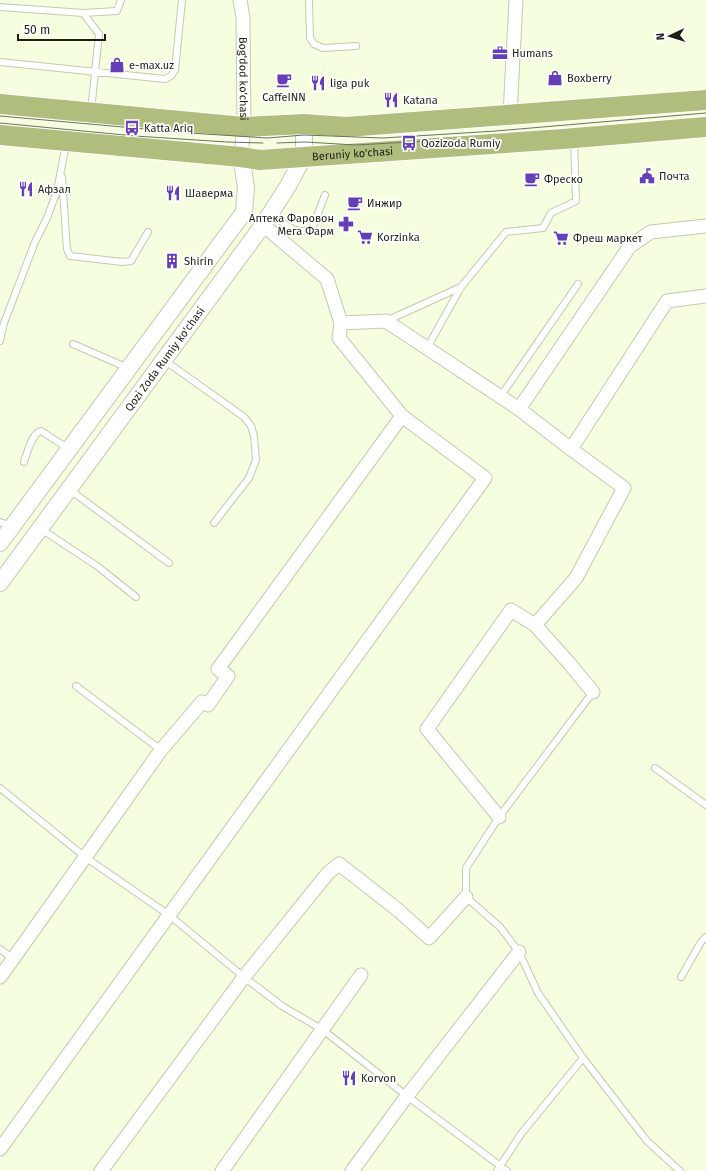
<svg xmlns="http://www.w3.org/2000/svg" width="706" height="1171" viewBox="0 0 706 1171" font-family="'Fira Sans',sans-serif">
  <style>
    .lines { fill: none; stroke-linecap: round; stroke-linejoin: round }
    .service-casing { stroke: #c1cbad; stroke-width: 8 }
    .minor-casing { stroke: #c1cbad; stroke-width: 15 }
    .tertiary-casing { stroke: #c1cbad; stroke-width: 18 }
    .primary-casing { stroke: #fff; stroke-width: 22 }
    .service { stroke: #fff; stroke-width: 6 }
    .minor { stroke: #fff; stroke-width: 13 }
    .tertiary { stroke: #fff; stroke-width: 16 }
    .primary { stroke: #afbe7c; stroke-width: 20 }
    .tram { stroke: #6b725f; stroke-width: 1 }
    .labels { text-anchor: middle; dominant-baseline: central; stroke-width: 3.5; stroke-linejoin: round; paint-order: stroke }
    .poi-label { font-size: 11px; fill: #1b1f14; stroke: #fff; text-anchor: start }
    .street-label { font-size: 11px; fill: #1b1f14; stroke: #fff }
  </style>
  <rect width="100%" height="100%" fill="#f5ffe0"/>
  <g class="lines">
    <!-- service casing -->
    <g class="service-casing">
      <path id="service" d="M309,0L310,38L314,44L323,48L356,46
        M0,7L83,13L99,34L91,111
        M83,13L117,11L121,0
        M0,62L165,79L171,76L175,70L182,0
        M62,177L67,249L70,256L123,262L131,261L148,232
        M271,213C284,223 294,236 312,229L325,195
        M386,321L461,287
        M0,341L4,323L35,242L47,218L57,191L66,144
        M73,344L128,368
        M427,348L461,287L506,232L543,228L551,213L576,201L574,141
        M164,360L244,417L251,426L254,436L256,460L249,478L214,523
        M500,397L578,284
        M24,462C27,453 32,433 41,431L69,449
        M70,490L169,563
        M0,522L12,526
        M41,529L97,566L136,597
        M76,686L161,750
        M593,692L499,817L466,868V897L500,927L519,952L538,993L583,1058L647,1141L680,1171
        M655,768L706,805
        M0,788L85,857L169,915L244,977L282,1006L323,1030L407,1096L507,1171
        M0,949L13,959
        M681,977L701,942L706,937
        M497,1171L521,1134L583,1058"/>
    </g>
    <!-- minor casing -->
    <g class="minor-casing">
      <g id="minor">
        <path id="s1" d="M240,0L243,18L244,127L241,157"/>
        <path d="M510,115L516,0"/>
        <path d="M263,225L327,279L341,323"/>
        <path d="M519,409L571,449"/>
        <path d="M593,692L569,663L535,625L576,578L624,488L571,449L667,301L706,296"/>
        <path d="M499,817L427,729L511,610L535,625"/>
        <path d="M0,977L13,959L161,750L202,702L208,705L228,676L218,669L402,416"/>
        <path d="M0,1149L485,478L402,416L339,338L341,323L386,321L519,409L630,246L651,232L706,226"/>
        <path d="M101,1171L244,977L328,873L339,864L398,910L429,938L466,897"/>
        <path d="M222,1171L361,975"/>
        <path d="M352,1171L407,1096L519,952"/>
      </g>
    </g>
    <!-- tertiary casing -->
    <g class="tertiary-casing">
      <g id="tertiary">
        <path d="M0,543L244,212L246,187L241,157"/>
        <path id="s2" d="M0,583L263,225L288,186L304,156V124"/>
      </g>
    </g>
    <!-- primary casing -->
    <g class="primary-casing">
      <g id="primary">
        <path d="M0,104L244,127L304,124L346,127L706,100"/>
        <path id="s3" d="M0,135L241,157L260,160L563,139L706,127"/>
      </g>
    </g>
    <!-- service -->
    <use href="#service" class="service"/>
    <!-- minor -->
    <use href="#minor" class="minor"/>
    <!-- tertiary -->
    <use href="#tertiary" class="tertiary"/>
    <!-- primary -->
    <use href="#primary" class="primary"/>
    <!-- tram -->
    <path class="tram" d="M0,116L190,133L267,138L304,135L383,138L496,131L706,113
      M0,123L135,136L227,142L263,143
      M277,143L305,142L356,145L447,140"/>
  </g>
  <!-- icons -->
  <defs>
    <g id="office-bare" transform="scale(1.2)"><path d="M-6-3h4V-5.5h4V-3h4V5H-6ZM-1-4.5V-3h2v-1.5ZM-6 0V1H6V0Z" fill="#6440b8" stroke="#fff" stroke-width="2.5" paint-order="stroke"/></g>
    <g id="shop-bare" transform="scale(1.2)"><path d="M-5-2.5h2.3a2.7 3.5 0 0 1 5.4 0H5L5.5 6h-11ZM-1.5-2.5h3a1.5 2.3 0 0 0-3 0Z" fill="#6440b8" stroke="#fff" stroke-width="2.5" paint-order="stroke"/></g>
    <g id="cafe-bare" transform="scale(1.2)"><path d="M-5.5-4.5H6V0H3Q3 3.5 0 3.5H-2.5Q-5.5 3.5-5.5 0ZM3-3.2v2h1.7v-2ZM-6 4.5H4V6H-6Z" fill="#6440b8" stroke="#fff" stroke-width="2.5" paint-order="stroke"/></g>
    <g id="restaurant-bare" transform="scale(1.2)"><path d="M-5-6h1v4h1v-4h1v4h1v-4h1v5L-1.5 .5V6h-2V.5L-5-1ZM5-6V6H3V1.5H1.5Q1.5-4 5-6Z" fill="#6440b8" stroke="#fff" stroke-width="2.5" paint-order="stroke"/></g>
    <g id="bus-bare" transform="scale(1.2)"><path d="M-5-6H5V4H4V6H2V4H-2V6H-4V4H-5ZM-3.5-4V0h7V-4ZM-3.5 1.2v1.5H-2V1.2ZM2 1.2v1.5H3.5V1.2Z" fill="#6440b8" stroke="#fff" stroke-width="2.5" paint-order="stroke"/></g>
    <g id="civic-bare" transform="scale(1.2)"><path d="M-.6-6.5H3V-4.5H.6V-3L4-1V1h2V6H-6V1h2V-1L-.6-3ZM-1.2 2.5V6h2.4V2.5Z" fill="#6440b8" stroke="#fff" stroke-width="2.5" paint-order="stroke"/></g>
    <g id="pharmacy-bare" transform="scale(1.2)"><path d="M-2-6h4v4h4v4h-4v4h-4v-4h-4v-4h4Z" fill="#6440b8" stroke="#fff" stroke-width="2.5" paint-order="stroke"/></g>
    <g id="supermarket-bare" transform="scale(1.2)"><path d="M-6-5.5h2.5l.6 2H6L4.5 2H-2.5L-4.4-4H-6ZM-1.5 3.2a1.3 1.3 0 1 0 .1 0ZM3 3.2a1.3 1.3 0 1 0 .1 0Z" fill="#6440b8" stroke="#fff" stroke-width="2.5" paint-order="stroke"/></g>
    <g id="building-bare" transform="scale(1.2)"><path d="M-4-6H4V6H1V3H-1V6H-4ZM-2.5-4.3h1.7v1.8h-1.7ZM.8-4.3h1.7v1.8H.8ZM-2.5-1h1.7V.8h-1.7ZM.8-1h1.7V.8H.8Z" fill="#6440b8" stroke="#fff" stroke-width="2.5" paint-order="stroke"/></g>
  </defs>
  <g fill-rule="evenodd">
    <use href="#office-bare" x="500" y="53"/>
    <use href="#shop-bare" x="117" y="65"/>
    <use href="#shop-bare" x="555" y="78"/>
    <use href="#cafe-bare" x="284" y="80"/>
    <use href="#restaurant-bare" x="318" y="83"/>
    <use href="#restaurant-bare" x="391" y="100"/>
    <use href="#bus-bare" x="132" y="128"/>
    <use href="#bus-bare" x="409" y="143"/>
    <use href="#civic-bare" x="647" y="176"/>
    <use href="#cafe-bare" x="532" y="179"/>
    <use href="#restaurant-bare" x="26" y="189"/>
    <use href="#restaurant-bare" x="173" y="193"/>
    <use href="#cafe-bare" x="355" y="203"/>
    <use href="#pharmacy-bare" x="346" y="224"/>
    <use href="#supermarket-bare" x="365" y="237"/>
    <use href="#supermarket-bare" x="561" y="238"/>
    <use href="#building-bare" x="172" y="261"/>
    <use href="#restaurant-bare" x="349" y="1078"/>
  </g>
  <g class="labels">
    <!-- poi labels -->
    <g class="poi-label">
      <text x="512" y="53">Humans</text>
      <text x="129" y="65">e-max.uz</text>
      <text x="567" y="78">Boxberry</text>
      <text x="330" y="83">liga puk</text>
      <text x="284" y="97" text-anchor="middle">CaffeINN</text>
      <text x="403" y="100">Katana</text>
      <text x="144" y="128">Katta Ariq</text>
      <text x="421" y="143">Qozizoda Rumiy</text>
      <text x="659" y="176">Почта</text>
      <text x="544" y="179">Фреско</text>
      <text x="38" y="189">Афзал</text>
      <text x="185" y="193">Шаверма</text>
      <text x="367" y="203">Инжир</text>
      <text x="334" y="218" text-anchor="end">Аптека Фаровон<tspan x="334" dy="13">Мега Фарм</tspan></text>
      <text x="377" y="237">Korzinka</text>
      <text x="573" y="238">Фреш маркет</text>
      <text x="184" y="261">Shirin</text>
      <text x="361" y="1078">Korvon</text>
    </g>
    <!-- street labels -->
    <g class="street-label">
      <text stroke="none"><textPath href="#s1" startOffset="79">Bog'dod ko'chasi</textPath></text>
      <text stroke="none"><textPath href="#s3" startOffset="354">Beruniy ko'chasi</textPath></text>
      <text stroke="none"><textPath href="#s2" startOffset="278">Qozi Zoda Rumiy ko'chasi</textPath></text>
    </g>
  </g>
  <!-- north arrow -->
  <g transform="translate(670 36) rotate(266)" stroke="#ffffff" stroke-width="3" paint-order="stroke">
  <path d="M0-3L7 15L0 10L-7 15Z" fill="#1b1f14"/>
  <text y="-6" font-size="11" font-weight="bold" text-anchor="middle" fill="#1b1f14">N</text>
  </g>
  <!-- scale -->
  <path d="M18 34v6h87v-6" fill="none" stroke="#1b1f14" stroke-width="2"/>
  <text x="24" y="34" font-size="12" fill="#1b1f14" stroke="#ffffff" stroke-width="3" paint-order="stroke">50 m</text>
</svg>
